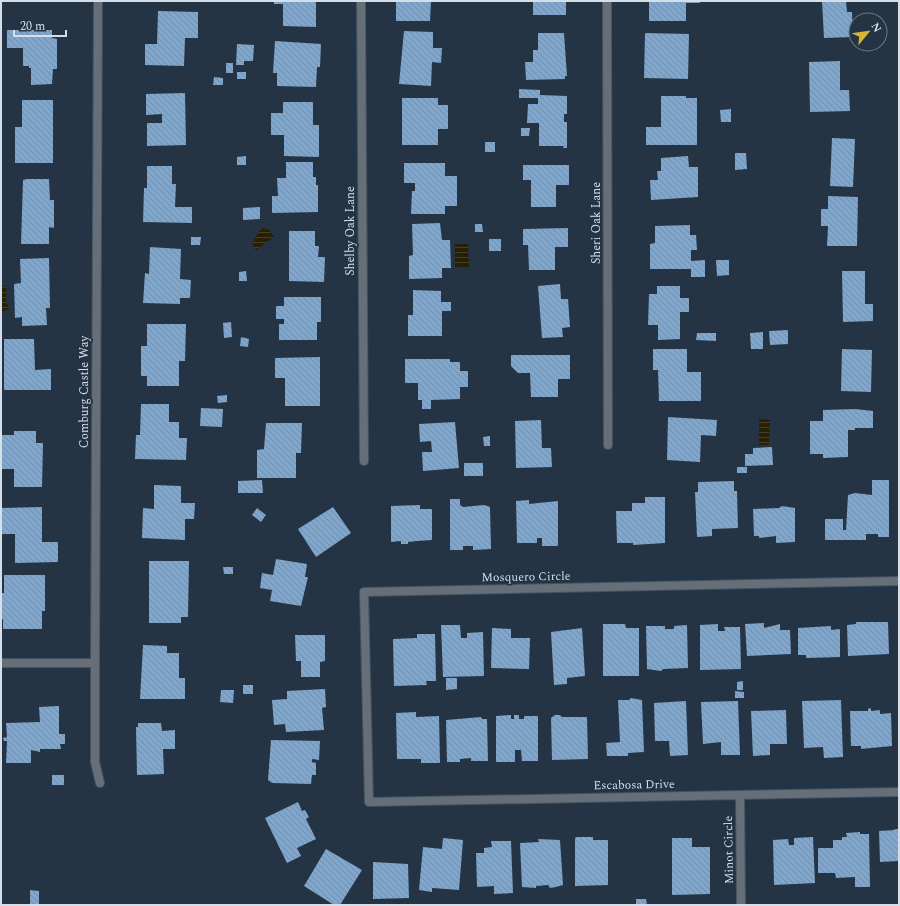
<svg xmlns="http://www.w3.org/2000/svg" width="900" height="906" viewBox="0 0 900 906" font-family="Spectral,serif">
  <style>
    .water { fill: url(#water-rules) }
    .building { fill: url(#building-back-hatch) }
    .lines { fill: none; stroke-linecap: round; stroke-linejoin: round }
    .minor-casing { stroke: #445363; stroke-width: 10 }
    .minor { stroke: #666e77; stroke-width: 8 }
    .labels { text-anchor: middle; dominant-baseline: central; stroke-width: 4; stroke-linejoin: round; paint-order: stroke }
    .street-label { font-size: 12px; fill: #d5dfea; stroke: #243445 }
  </style>
  <defs>
    <pattern id="water-rules" width="6" height="5" patternUnits="userSpaceOnUse"><rect width="6" height="5" fill="#272005"/><path d="M0 2.5h6" fill="none" stroke="#45402a"/></pattern>
    <pattern id="building-back-hatch" width="6" height="6" patternUnits="userSpaceOnUse"><rect width="6" height="6" fill="#7fa6cc"/><path d="M-1 5l2 2M0 0l6 6M5-1l2 2" fill="none" stroke="#6f8daa"/></pattern>
  </defs>
  <rect width="100%" height="100%" fill="#243445"/>
  <!-- water -->
  <path class="water" d="M263,228L269,230L274,237L256,250L252,244L259,231Z
    M455,244H468L469,267H455Z
    M1,284L7,289L6,300L9,309L1,312Z
    M759,419L770,420L769,445H759Z"/>
  <!-- building -->
  <path class="building" d="M274,1L316,2V27L283,26V4H274Z
    M396,1H431L430,21H396Z
    M533,1H566V15H533Z
    M649,1H700V3H686V21H649Z
    M822,1H846L847,12H852L853,37L824,38Z
    M158,11L198,12V38H185L184,66L145,65V44H157Z
    M7,30H52V38L57,39V69H53L52,84L31,85V68H29V66H23V48H7Z
    M404,31L433,32V48H442L441,63L432,62L431,86L399,84Z
    M538,33H564L567,76H565V79L526,80L525,62H533V50H538Z
    M645,33L689,34L688,79L644,78Z
    M275,41L321,44L320,67H317L316,87L277,86V73H273Z
    M237,44L254,45L253,61H244V65H236Z
    M840,61V90H849L850,111L810,112L809,62Z
    M226,63H233V73H226Z
    M237,72H246V79H237Z
    M214,77L223,78V85H213Z
    M519,89L540,90V95L567,96V114H564V122H567V148H563L564,146H539V123H527L528,104H538V98H519Z
    M185,93L186,145L147,146V123H162V114L146,115V94Z
    M661,96H686V98H697V145H646V127H661Z
    M402,98H438V105H448V129H438V145H402Z
    M22,100H53V163H15V127H22Z
    M283,102H313V125H319V157L284,156V135H271V113H283Z
    M731,109V122H721L720,110Z
    M521,128H530L529,136H521Z
    M832,138L855,139L853,187L830,186Z
    M485,142H495V152H485Z
    M735,153H746L747,169L735,170Z
    M246,156V165H237V157Z
    M688,156L689,167H698V197L651,200L650,180H658L657,171H661V158Z
    M286,162H313V177H316V185H318V212L272,213V196H278L277,178H286Z
    M404,163H445V176H457V206H445V214H411L412,191H415V183H404Z
    M523,165H569V185H556V207H531V180H523Z
    M147,166H172V184H176L175,207H192V223L143,222L144,188H147Z
    M27,179H49L50,200H54V228L49,227V244H21L23,180Z
    M828,196L858,197L857,246H827L828,226H821V209H828Z
    M260,207V219L243,220V208Z
    M440,223L442,240H450L451,268H442V278L409,279V256L413,255L412,224Z
    M475,224H482L483,232H475Z
    M690,225V235H696L697,250H691V261L705,260V277H691V269H650V244L655,243V226Z
    M568,228V247H555V270H529L528,245H523V229Z
    M289,231H315V246H319L318,257H325L324,282L289,281Z
    M191,237H201L200,245H191Z
    M489,239H501V251H489Z
    M150,247L181,249L180,279L191,280L190,298H180V304L143,303L145,273L149,274Z
    M49,258L50,308H46L47,325L22,326V317L15,318L14,284L21,283L20,259Z
    M716,260H729V275L717,276Z
    M246,271L247,281H239V272Z
    M842,271H865V304H873V321L843,322Z
    M560,284L561,299H568L570,327L562,328L563,337L542,338L538,286Z
    M657,286H680V298H689V312H680V339L658,340V325H648L649,294H657Z
    M413,290L441,291V302H451V311H442V336H408V315H413Z
    M284,297H321V322H317V340H279V324H284V319H276V306H284Z
    M231,322L232,337L224,338L223,323Z
    M147,324H186L185,361H179V386H147V376H141V346H147Z
    M788,330V344L770,345L769,331Z
    M763,332V349H751L750,333Z
    M697,333H716V341L696,340Z
    M241,337L249,339L248,347L240,346Z
    M4,339H34L35,370L51,369V390H4Z
    M653,349H687V372H701V401H659L658,370H653Z
    M842,349L872,350L871,392L841,391Z
    M511,355H570V379H558V397H531L530,373H518L511,366Z
    M320,357V406H285V378H275V358Z
    M405,359H450V362H460V371H468V387H460V399L431,400V409H422V400H418V383H405Z
    M227,395V402L218,403L217,396Z
    M141,404H169V422H179V438H187L186,460L135,459L136,435H140Z
    M201,408L223,409L222,427L200,426Z
    M855,409L873,411V428H855V430H848V457L823,458V454H810V421H823V410Z
    M668,417L717,420L716,436L701,435L700,462L667,460Z
    M541,420L542,448H551L552,467L516,468L515,421Z
    M455,422L459,468L423,471L422,452H432L431,441L420,442L419,424Z
    M266,423H302L301,453H296V478H257V450L264,449Z
    M14,431H36V443H43L42,487H14V469H1V435H14Z
    M490,436V446H484L483,437Z
    M772,447L773,465L745,466V454H753V448Z
    M464,463H483V476H464Z
    M737,467H747V473H737Z
    M262,480L263,493H238V481Z
    M872,480H889V537H878V534H866V540H825V519H843V530H846L848,495L855,493L872,495Z
    M734,481V491H737L738,528L712,529V536L697,537L695,492H698V482Z
    M154,485L181,486V503H195L194,519H185V540L142,538L143,508L154,509Z
    M645,497H665V543L633,545V543H617L616,511H632V503H645Z
    M450,499H460V505L463,507L484,505L490,507L491,549L473,550V546H463V550H450Z
    M529,500V504L558,501V546H542V538H537V543H517L516,501Z
    M420,505V509H432V540L417,541L408,542V544H401V541L391,542V506Z
    M782,506L795,508V542L776,543V536L759,538V536H754L753,509L779,508Z
    M42,507V542H58V562L15,563V534H1V508Z
    M333,507L351,533L316,557L298,529Z
    M257,508L266,515L261,522L252,515Z
    M276,559L307,564L305,577H308L301,606L270,601L272,590L260,588L262,573L273,575Z
    M149,561H189L188,617H181V623H149Z
    M223,567H233V574H224Z
    M4,575H45V611H42V629H3V619H1V593H4Z
    M856,622H888L889,654L848,656L847,625L856,624Z
    M764,623V628L780,624V630H790L791,654L747,656L745,624Z
    M603,624H625L626,628H639V676H603Z
    M718,624V631H725L724,627H740L741,669L700,670V625Z
    M441,625H460L461,638H467V633L483,632L484,676L443,677Z
    M687,625L688,668L663,669L661,671L647,669L646,626H665V629H674V626Z
    M831,626V630L840,629V657L806,658V655H798V628Z
    M492,628L511,629V638H530L529,669L491,668Z
    M582,628L585,676L567,678V684L554,685L551,632Z
    M417,634H435L436,681H426L427,685L394,686L393,639L417,638Z
    M295,635H325V661L320,662V677H301V661H296Z
    M143,645L167,646V653H179V678H185V699H140Z
    M446,678H457V689L446,690Z
    M743,681V690H737V682Z
    M243,685H253V694H243Z
    M325,689L326,707L322,708L324,730L286,732L285,724L274,725L272,700L287,699V691Z
    M221,690H234L233,703L220,702Z
    M735,691L744,692V698H735Z
    M631,698L642,700L644,752L628,753V756H607L606,743L620,742L618,700H629Z
    M841,700L843,757L824,758L823,747L804,748L802,701Z
    M686,701L688,755L670,756L669,741H655L654,703Z
    M738,701L740,755H721V742L703,744L701,702Z
    M59,706V734H65V744H60L61,749H40V752L31,750V763H6L7,741H4L3,738L7,737L6,723L40,722L39,707Z
    M871,708V711L880,710V714L891,713L892,746L861,749V746H851L850,711H868V709Z
    M786,710L787,744H770V755L753,756L751,711Z
    M416,712V717L439,716L440,763H421V759H397L396,713Z
    M511,715V719H514V715H519V719H524V716H538V761H522L521,750H515V762H496V716Z
    M555,715H560L562,717H587L588,759L552,760L551,718Z
    M481,717L482,719H487L488,761H471V758L460,759V762H447L446,720Z
    M138,723H161L162,731L175,730V749H163L164,774L137,775L136,727H138Z
    M271,740L320,741L319,760L312,759V762L316,763V775H312L311,784L272,783L268,780Z
    M52,775H64V785H52Z
    M298,802L302,811L305,810L309,817L306,819L316,839L297,848L301,856L287,863L265,818Z
    M894,829H899V861L880,862L879,831L895,830Z
    M860,832V834H869L870,887H855V877L836,878L835,873H818V848H833V840H842V837H847L846,833Z
    M577,837H593V840H608V885L575,886V838Z
    M813,837L815,883L774,885L773,840L788,839L789,845H794V838Z
    M443,838L463,840L459,890L432,888V892L419,890L423,847L442,849Z
    M672,838H692V847H710V894L672,895Z
    M538,839L560,840L563,885L556,887L550,888L548,885L536,886V888L522,887L520,843L539,842Z
    M491,841H511L513,893L494,894V886L477,887L476,853H484V848L492,847Z
    M326,849L362,870L340,905H334L304,886Z
    M373,862L408,864L409,898L373,899Z
    M30,890L39,891V904H30Z
    M636,899H646L647,905H636Z"/>
  <g class="lines">
    <!-- minor casing -->
    <g class="minor-casing">
      <path id="minor" d="M98,1L95,663V762L100,783
        M361,1L364,461
        M607,1L608,445
        M899,581L364,592L369,802L899,792
        M1,663H95
        M740,795L741,905"/>
    </g>
    <!-- minor -->
    <use href="#minor" class="minor"/>
  </g>
  <g class="labels">
    <!-- street labels -->
    <g class="street-label">
      <text transform="translate(596 223) rotate(-90)">Sheri Oak Lane</text>
      <text transform="translate(350 231) rotate(-90)">Shelby Oak Lane</text>
      <text transform="translate(84 392) rotate(-90)">Comburg Castle Way</text>
      <text transform="translate(526 577) rotate(-1)">Mosquero Circle</text>
      <text transform="translate(634 785) rotate(-1)">Escabosa Drive</text>
      <text transform="translate(729 850) rotate(-91)">Minot Circle</text>
    </g>
  </g>
  <!-- border -->
  <rect width="900" height="906" fill="none" stroke="#d5dfea" stroke-width="4"/>
  <!-- north arrow -->
  <g transform="translate(868 32) rotate(61)"><circle r="19" fill="#243445" stroke="#6b7887"/>
  <path d="M0-3L7 15L0 10L-7 15Z" fill="#d5b534"/>
  <text y="-6" font-size="11" font-weight="bold" text-anchor="middle" fill="#d5dfea">N</text>
  </g>
  <!-- scale -->
  <path d="M14 30v6h52v-6" fill="none" stroke="#d5dfea" stroke-width="2"/>
  <text x="20" y="30" font-size="12" fill="#d5dfea" stroke="#243445" stroke-width="3" paint-order="stroke">20 m</text>
</svg>
